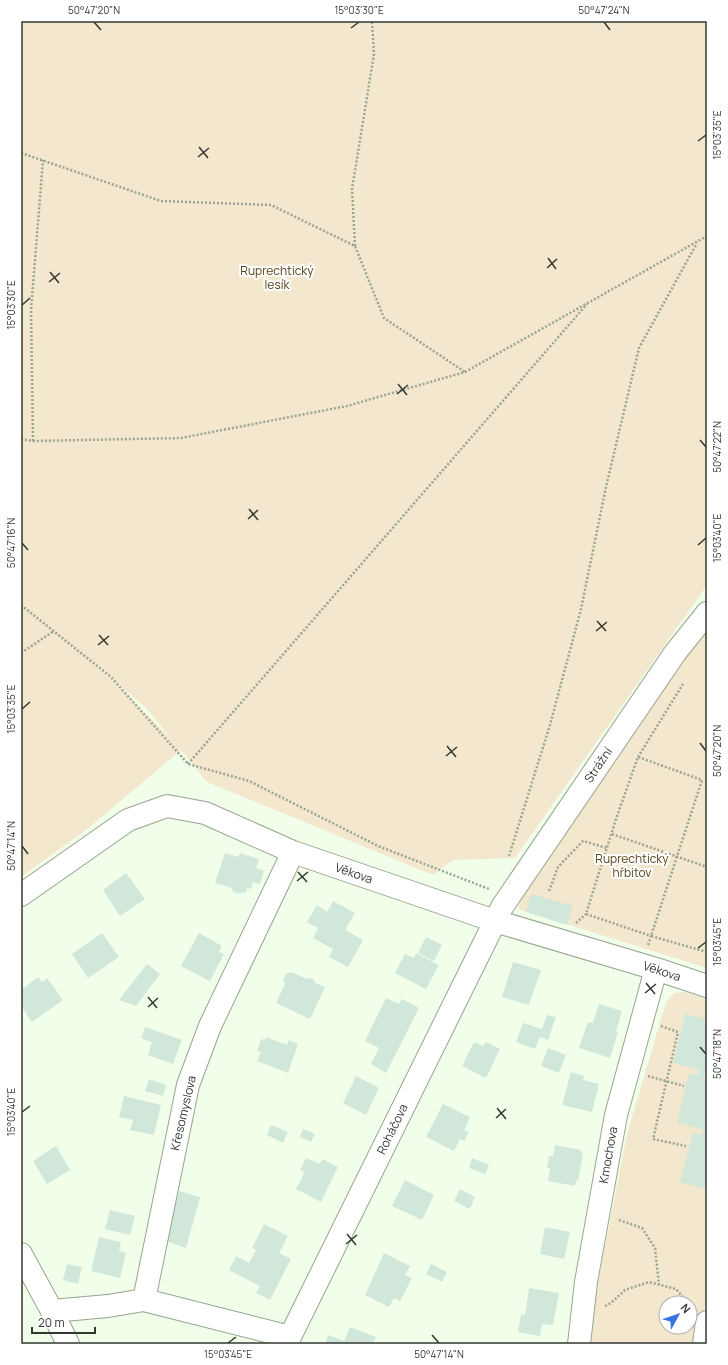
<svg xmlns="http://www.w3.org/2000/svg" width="728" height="1365" viewBox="0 0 728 1365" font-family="Manrope,sans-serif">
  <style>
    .green { fill: #f3e7cd; fill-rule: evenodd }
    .building { fill: #d0e7d9 }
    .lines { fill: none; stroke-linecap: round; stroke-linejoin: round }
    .minor-casing { stroke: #97a490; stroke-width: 24 }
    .path { stroke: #9aa495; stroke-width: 2.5; stroke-dasharray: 2 2; stroke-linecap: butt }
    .minor { stroke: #fff; stroke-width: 22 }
    .ticks { fill: none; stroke: #333930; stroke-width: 1.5 }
    .labels { text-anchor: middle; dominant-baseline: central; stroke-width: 4; stroke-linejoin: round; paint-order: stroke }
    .park-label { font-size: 12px; fill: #554116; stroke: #fff }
    .street-label { font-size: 12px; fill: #333930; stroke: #fff }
    .neatline { fill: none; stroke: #333930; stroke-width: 1.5 }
    .ticks-label { font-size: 10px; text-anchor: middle; fill: #333930 }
  </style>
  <rect width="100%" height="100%" fill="#f1ffea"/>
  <!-- green -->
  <path class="green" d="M21,21H707V585L515,858L453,860L433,875L207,782L181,750L86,830L21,877ZM86,656L146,708L174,742L119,686Z
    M707,628V968L518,909L524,890L671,673Z
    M684,992L707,999V1291L699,1344H586L627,1134L666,1002L675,993ZM666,1303H690V1327H666Z"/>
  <!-- building -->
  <path class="building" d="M225,853L238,857L240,853L259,859L256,868L264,871L260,884L253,882L251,889L247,888L246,893L243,892L240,894L233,892L232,888L215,883Z
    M126,873L145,899L120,916L103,890Z
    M531,895V894L573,906L567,925L526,912Z
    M333,901L355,913L345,930L363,940L348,967L329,957L333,949L313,938L318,928L307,922L317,905L327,912Z
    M102,933L119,957L88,978L72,954Z
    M199,933L222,946L219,952L224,954L210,981L181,966Z
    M426,937L442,945L434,961L418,953Z
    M416,953L439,965L426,989L395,973L405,954L414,958Z
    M513,962L541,970L529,1005L502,997Z
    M147,964L160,974L136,1006L119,1000Z
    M291,972L307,979L310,978L314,980L315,983L325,987L310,1019L276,1003L285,984L283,979L286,974Z
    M38,977L42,982L47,978L63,1000L32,1022L21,1006V990Z
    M386,998L399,1004L402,999L419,1008L386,1073L371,1064L379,1048L365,1041Z
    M599,1004L622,1011L616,1031L618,1032L610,1058L579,1048L588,1022L593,1023Z
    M685,1014L707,1019V1072L706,1071L704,1077H707V1189L680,1182L693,1133L702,1135L703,1129L677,1123L689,1073L698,1075L699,1070L673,1063Z
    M547,1015L556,1017L548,1040L540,1037L535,1049L516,1042L523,1023L542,1029Z
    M145,1027L182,1040L173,1064L148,1055L152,1042L141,1038Z
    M266,1037L287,1045L289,1040L298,1044L288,1073L257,1061L261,1052L257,1051L261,1039L265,1040Z
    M474,1042L483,1046L486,1042L500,1049L486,1078L462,1066Z
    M548,1048L566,1055L559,1073L541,1066Z
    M571,1072L584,1076L583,1080L599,1084L592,1112L562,1105Z
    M356,1076L379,1088L366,1115L343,1103Z
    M149,1079L166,1085L163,1096L145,1091Z
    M124,1096L161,1105L154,1135L130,1130L133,1120L119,1117Z
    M443,1104L470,1117L464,1130L469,1132L464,1141L460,1139L454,1151L426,1137Z
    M271,1125L288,1132L283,1143L267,1135Z
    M303,1129L315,1134L311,1142L300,1137Z
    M555,1145L581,1150V1153H583L578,1181H576L575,1186L548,1181L550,1168H547L549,1156H553Z
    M56,1146L70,1170L47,1184L33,1161Z
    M306,1158L320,1164L322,1159L338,1167L321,1202L296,1189L305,1172L300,1170Z
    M472,1158L489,1165L485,1174L469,1168Z
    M405,1180L434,1195L422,1220L392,1206Z
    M460,1189L475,1197L470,1209L454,1201Z
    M179,1191L200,1197L186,1248L166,1241Z
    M110,1210L135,1216L130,1235L105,1229Z
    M264,1224L288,1236L279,1253L291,1259L270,1300L256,1293L260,1286L229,1270L236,1256L249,1263L256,1250L252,1248Z
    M545,1227L570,1232L564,1259L540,1254Z
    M99,1237L121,1242L119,1251L126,1253L120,1278L91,1271Z
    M384,1253L410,1266L405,1275L412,1278L400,1301L394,1298L389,1307L365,1295Z
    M67,1264L82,1267L78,1284L63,1280Z
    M431,1264L447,1272L442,1282L426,1274Z
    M529,1288L559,1293L553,1325L542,1324L540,1336L518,1332L521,1314L525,1315Z
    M350,1327L376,1337L373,1344H325L328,1335L344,1341Z"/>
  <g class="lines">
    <!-- minor casing -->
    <g class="minor-casing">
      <path id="minor" d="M21,895L128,820L167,806L205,813L293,852L495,921L656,969L707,986
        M21,1254L52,1311L68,1344
        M144,1300L290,1337
        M52,1311L108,1306L144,1300L188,1085L210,1026L293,852
        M288,1344L290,1337L502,907L675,653L707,613
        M579,1344L586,1282L616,1115L656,969
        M704,1344L707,1322"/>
    </g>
    <!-- path -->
    <path class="path" d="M21,153L161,201L271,205L355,246L384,318L465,372
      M355,246L352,189L374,54L372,21
      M21,439L33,441L181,438L347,406L465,372L707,236
      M33,441L31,310L43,160
      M21,605L111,677L188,764L249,781L378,846L489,889
      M21,653L54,631
      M638,757L683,684
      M188,764L587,304
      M612,834L707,867
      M509,856L550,725L581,609L606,487L639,348L697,243
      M549,891L558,867L583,841L607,848
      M576,923L586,914
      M648,945L651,936L586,914L616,819L638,757L702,780L651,936L707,952
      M661,1026L678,1032L653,1139L686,1146
      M648,1076L684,1086
      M619,1220L642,1228L655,1248L659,1285
      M605,1306L611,1303L625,1290L649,1282L676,1289L688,1303"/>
    <!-- minor -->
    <use href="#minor" class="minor"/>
  </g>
  <!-- ticks -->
  <path class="ticks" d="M94,22L101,30M604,22L610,30M351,28L359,22M698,141L706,135M199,147L208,158M198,157L209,148M548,258L556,269M547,268L557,259M50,272L59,283M49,282L60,273M22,305L30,298M398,384L407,395M397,394L408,385M700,440L706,447M249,509L258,520M248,519L258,510M22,543L28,550M698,545L706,538M597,621L606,631M596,631L607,622M99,635L108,645M98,645L109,636M22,709L30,702M700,743L706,751M447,746L456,757M446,756L457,747M22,846L28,854M298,872L307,882M297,881L308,872M698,948L706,942M646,983L655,994M645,993L656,984M148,997L157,1008M148,1007L158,998M700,1047L706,1054M497,1108L506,1119M22,1112L30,1106M496,1118L506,1109M347,1234L356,1245M346,1244L357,1235M432,1335L439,1343M228,1343L236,1337"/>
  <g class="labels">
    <!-- park labels -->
    <g class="park-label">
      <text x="277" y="270">Ruprechtický<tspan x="277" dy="14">lesík</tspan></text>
      <text x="632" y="858">Ruprechtický<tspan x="632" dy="14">hřbitov</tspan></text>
    </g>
    <!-- street labels -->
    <g class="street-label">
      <text transform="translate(598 765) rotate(-56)">Strážní</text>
      <text transform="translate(354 873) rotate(19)">Věkova</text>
      <text transform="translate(662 971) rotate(18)">Věkova</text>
      <text transform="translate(183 1113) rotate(-77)">Křesomyslova</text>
      <text transform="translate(392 1129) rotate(-64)">Roháčova</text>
      <text transform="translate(608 1155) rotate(-80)">Kmochova</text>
    </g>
  </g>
  <!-- border -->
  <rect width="728" height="1365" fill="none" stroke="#ffffff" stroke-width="44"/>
  <!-- north arrow -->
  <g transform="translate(678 1315) rotate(50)"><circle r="19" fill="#ffffff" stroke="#adb0ac"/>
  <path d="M0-3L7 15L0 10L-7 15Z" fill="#3875e4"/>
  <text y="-6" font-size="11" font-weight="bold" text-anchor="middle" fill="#333930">N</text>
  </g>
  <!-- scale -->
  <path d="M32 1327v6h63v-6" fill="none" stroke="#333930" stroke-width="2"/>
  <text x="38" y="1327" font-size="12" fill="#333930" stroke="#ffffff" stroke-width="3" paint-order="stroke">20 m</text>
  <rect x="22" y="22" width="684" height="1321" class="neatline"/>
  <g class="ticks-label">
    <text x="94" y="14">50°47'20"N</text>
    <text x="359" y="14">15°03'30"E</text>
    <text x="604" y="14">50°47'24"N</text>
    <text transform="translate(717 135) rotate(-90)" y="4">15°03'35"E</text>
    <text transform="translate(11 305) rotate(-90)" y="4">15°03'30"E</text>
    <text transform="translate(717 447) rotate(-90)" y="4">50°47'22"N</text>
    <text transform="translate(717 538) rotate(-90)" y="4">15°03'40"E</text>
    <text transform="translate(11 543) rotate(-90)" y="4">50°47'16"N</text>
    <text transform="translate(11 709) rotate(-90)" y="4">15°03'35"E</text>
    <text transform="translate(717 751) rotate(-90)" y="4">50°47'20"N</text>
    <text transform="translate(11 846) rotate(-90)" y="4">50°47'14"N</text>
    <text transform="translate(717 942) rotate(-90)" y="4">15°03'45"E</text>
    <text transform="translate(717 1054) rotate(-90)" y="4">50°47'18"N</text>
    <text transform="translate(11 1112) rotate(-90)" y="4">15°03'40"E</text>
    <text x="228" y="1358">15°03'45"E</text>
    <text x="439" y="1358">50°47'14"N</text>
  </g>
</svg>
